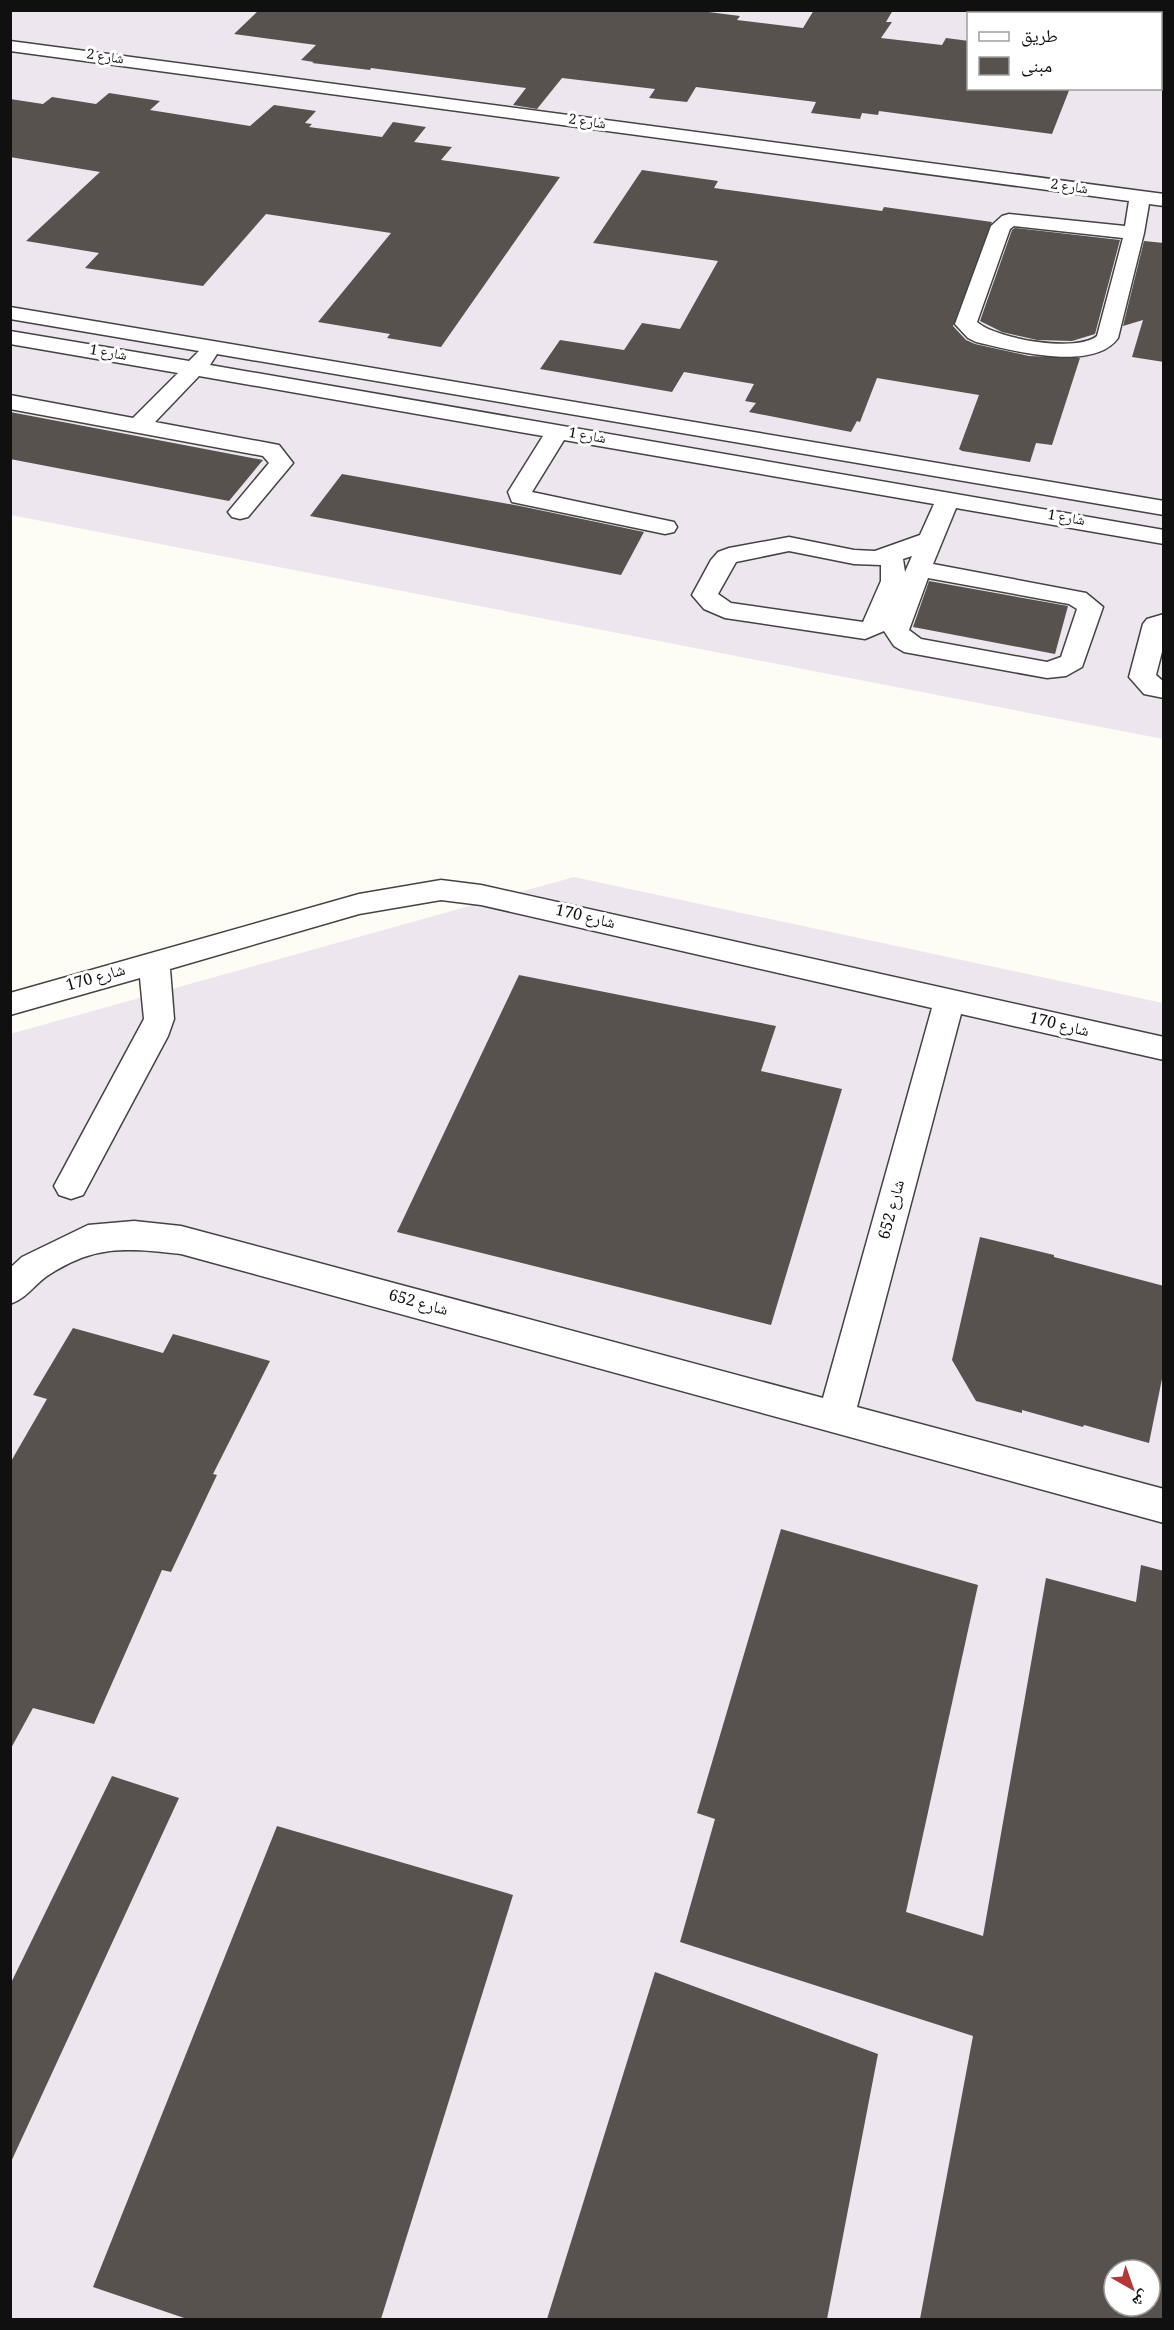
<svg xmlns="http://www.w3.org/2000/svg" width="1174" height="2330" viewBox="0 0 1174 2330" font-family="Georgia,'Noto Naskh Arabic',serif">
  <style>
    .industrial { fill: #ede6ee; fill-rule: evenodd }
    .building { fill: #58524e; fill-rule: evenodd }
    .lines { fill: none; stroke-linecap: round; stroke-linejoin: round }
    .minor-casing { stroke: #434343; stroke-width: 3 }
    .minor { fill: #fff; fill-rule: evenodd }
    .labels { text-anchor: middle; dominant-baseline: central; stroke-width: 6; stroke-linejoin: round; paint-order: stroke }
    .far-street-label { font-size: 14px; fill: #101010; stroke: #fff }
    .street-label { font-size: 16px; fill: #101010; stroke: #fff }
  </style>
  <rect width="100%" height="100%" fill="#fefdf5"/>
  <!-- industrial -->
  <path class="industrial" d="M10,11H1163V739L11,515ZM968,14H1160V88H968Z
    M574,877L1163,1003V2319H11L10,1034ZM1114,2270H1150V2306H1114Z"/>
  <!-- building -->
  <path class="building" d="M259,10H693L740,16L737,20L803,28L814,10H893L886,22H892L881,38L942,45L946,38L969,41V88H1070L1052,134L879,111L878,115L862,113L860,119L811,113L816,102L696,87L687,102L649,98L655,89L562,78L537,109L513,105L526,88L371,68L370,70L312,63L314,62L301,60L316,45L234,34Z
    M109,93L160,101L150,110L250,126L274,105L316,111L305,123L312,124L309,127L382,137L393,122L426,127L414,142L452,147L441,160L560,177L441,347L387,338L390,334L318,322L391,233L266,214L203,286L85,268L99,253L26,241L100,172L10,157V99L43,104L52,97L96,104Z
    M642,170L718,181L714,188L882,211L884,207L992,222L953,326L966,340L975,344L1029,356L1080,358L1052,445L1036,443L1030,462L962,451L959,449L979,395L877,378L860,422L857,421L851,432L749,412L756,403L745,401L754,384L684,372L672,392L540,369L560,340L624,350L642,323L680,329L718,261L593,243Z
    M1015,228L1120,240L1095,334L1072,341L1037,340L1002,332L980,321L1012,230Z
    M1144,241L1164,243V362L1132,357L1143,320L1123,326Z
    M10,412L142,437L263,460L229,501L10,459Z
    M342,474L520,506L644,532L621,575L310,516Z
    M929,581L1068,606L1055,654L913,627Z
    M519,975L776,1026L761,1071L842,1089L771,1325L397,1232Z
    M980,1237L1054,1255V1257L1164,1286V1369L1149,1443L1084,1425L1083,1427L1022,1410V1413L976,1401L952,1360Z
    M73,1328L163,1353L173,1334L270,1361L213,1474L217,1475L171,1572L162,1570L94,1724L33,1708L10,1750V1463L47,1399L33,1395Z
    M781,1529L978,1585L906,1912L983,1936L1046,1578L1136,1602L1141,1565L1164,1571V2319H920L973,2036L680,1942L715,1819L697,1813ZM1114,2270H1150V2306H1114Z
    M112,1776L179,1798L10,2164V1985Z
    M277,1826L513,1895L381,2319H187L93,2287Z
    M655,1972L878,2054L827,2319H547Z"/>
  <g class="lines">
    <!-- minor casing -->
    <g class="minor-casing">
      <path id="minor" d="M10,41L1164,194V206L1149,204L1144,233L1118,338C1093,373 1011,350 976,342L968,338L955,324L991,226L1002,216L1009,214L1125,226L1129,201L10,51ZM1014,226L1123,238L1097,336C1077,353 996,339 977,322L1010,229Z
        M10,307L1164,501V515L217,354L210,365L1164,530V544L956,508L933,564L1086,593L1103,607L1082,667L1066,676L1047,678L904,652L894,646L884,631L865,639L725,618L704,609L692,595L711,560L718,552L729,548L789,537L854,550L875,551L920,535L934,504L564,440L532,492L674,522L677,527L674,532L665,534L512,502L508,492L543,436L199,376L155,422L279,445L293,463L248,517L240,519L232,517L228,512L269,463L263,456L10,409V395L133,418L178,373L10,344V331L189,361L199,351L10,319ZM789,551L854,564L881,565V581L863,622L731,603L718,594L736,562ZM912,556L905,572L903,559ZM928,578L1069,604L1077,609L1061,657L1047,662L921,639L909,630Z
        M1164,614V644L1156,675L1164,682V698L1144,694L1129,677L1143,624L1147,619Z
        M441,880L481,885L1164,1037V1060L961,1014L857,1407L1164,1489V1523L181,1254C127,1248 95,1244 47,1276C33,1286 27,1298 10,1304V1268L22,1257L88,1225L134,1221L181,1226L823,1398L932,1008L481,905L441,900L359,914L170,969L174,1019L168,1036L83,1195L71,1199L59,1195L54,1186L144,1019L140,978L10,1015V993L359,894Z"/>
    </g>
    <!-- minor -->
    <use href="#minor" class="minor"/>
  </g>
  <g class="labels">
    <!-- far-street labels -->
    <g class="far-street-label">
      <text transform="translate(105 58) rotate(8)">شارع 2</text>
      <text transform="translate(587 123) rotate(8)">شارع 2</text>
      <text transform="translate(1069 188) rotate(8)">شارع 2</text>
      <text transform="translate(108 354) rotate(10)">شارع 1</text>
      <text transform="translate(587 437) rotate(10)">شارع 1</text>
      <text transform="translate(1066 519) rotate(10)">شارع 1</text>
    </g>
    <!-- street labels -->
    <g class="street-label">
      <text transform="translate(585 918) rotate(13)">شارع 170</text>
      <text transform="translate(96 979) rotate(-16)">شارع 170</text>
      <text transform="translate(1059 1026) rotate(13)">شارع 170</text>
      <text transform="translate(893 1210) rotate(-75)">شارع 652</text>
      <text transform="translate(418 1304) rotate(15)">شارع 652</text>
    </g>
  </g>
  <!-- border -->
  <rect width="1174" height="2330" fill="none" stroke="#101010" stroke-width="24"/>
  <!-- legend -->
  <rect x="967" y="12" width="195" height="78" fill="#ffffff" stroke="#9f9f9f" stroke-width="1.5"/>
  <rect x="979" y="32" width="30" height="9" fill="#ffffff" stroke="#9f9f9f" stroke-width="1.5"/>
  <text x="1021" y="42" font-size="18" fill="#101010">طريق</text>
  <rect x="979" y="57" width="30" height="18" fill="#58524e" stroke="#9f9f9f" stroke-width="1.5"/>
  <text x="1021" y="72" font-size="18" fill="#101010">مبنى</text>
  <!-- north arrow -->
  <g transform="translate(1132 2288) rotate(140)"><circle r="28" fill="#ffffff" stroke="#9f9f9f" stroke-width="1.5"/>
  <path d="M0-4.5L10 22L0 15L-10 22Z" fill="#b23736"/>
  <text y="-9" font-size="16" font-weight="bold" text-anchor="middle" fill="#101010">ش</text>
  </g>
</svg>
